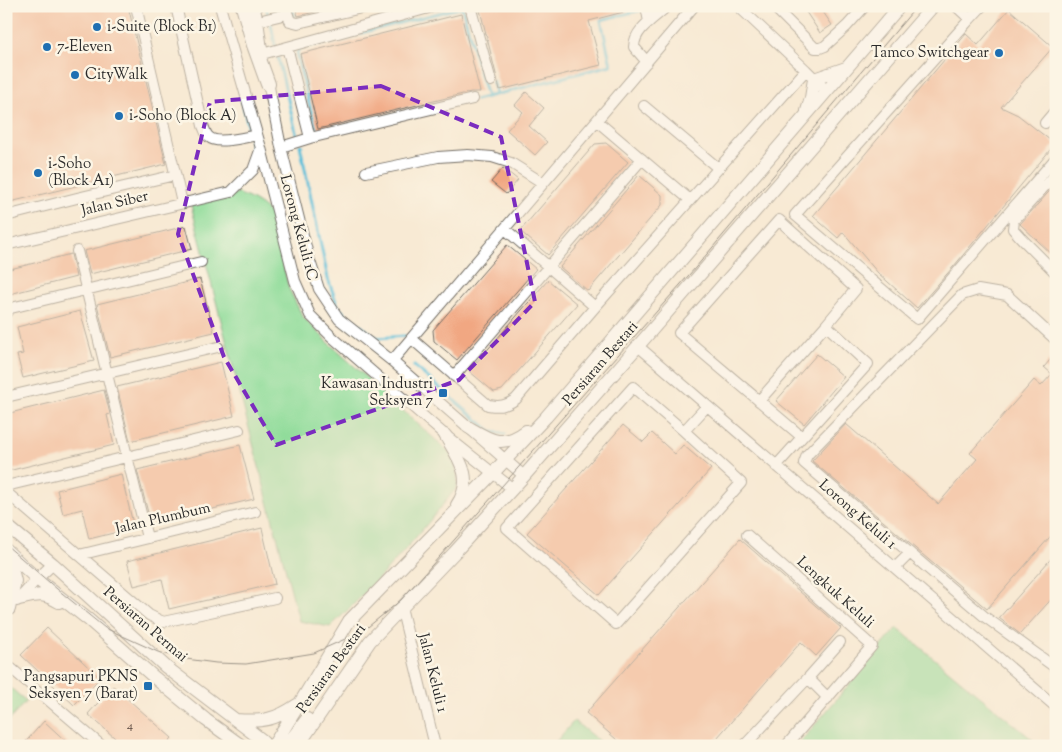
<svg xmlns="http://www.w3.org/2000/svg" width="1062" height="752" viewBox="0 0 1062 752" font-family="'Sorts Mill Goudy',serif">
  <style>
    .green { fill: #8fdc9a; stroke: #5d8462 }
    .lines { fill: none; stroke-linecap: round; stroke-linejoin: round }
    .stream { stroke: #5cc0da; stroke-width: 3 }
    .building { fill: #f1a782 }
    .minor-casing { stroke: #736e66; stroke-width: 12 }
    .major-casing { stroke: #736e66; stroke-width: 14 }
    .highway-casing { stroke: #736e66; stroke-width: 16 }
    .minor { stroke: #fff; stroke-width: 10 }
    .major { stroke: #fff; stroke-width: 12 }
    .highway { stroke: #fff; stroke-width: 14 }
    .tram { stroke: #2b2b2b; stroke-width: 1 }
    .marked { fill: none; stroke: #7b2cbf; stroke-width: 4; stroke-dasharray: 10 6; stroke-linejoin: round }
    .poi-dot { fill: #1f6fb2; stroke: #fcf5e5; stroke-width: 2 }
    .labels { text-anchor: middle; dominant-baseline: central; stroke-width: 5; stroke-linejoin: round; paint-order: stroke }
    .number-label { font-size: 12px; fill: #5c4a41 }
    .poi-label { font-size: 15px; fill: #2b2b2b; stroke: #fcf5e5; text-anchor: start }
    .street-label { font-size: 15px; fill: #2b2b2b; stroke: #fcf5e5 }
  </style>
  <rect width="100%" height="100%" fill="#fcf5e5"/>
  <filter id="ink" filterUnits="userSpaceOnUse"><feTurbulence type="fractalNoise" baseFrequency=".02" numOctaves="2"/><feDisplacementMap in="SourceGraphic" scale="10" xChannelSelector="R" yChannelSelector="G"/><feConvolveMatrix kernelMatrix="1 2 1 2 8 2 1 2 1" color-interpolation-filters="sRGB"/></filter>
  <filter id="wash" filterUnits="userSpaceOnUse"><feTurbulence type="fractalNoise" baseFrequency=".0096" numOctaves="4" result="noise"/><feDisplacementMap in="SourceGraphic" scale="20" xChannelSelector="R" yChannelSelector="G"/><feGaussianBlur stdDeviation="1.12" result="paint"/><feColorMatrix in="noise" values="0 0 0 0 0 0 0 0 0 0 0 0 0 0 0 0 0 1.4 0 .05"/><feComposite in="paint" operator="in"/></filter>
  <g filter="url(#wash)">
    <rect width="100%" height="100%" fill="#f8ead4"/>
    <!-- green -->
    <path class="green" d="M237,193C250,198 260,203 270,213L289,289L303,317L332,346L450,453C456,465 458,474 457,487C419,536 375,585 330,627L299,621L191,205Z
      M897,628L1033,740L1028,746H797Z
      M6,684L26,701L6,724Z
      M574,721L605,746H552Z"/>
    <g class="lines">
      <!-- stream -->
      <path class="stream" d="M266,6L268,15
        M292,6L294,16
        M271,23L275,45
        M310,46L462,7L486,94
        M301,48L298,49L297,56L317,134
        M277,54L297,137
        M493,82L496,92
        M240,92L249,130
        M475,100L611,65L601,20L642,10L641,6
        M250,140L253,158
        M302,145H300L328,279L338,307L347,316L377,338L405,336
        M414,366L469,413L491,431L505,434"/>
    </g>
    <g id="blocks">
      <!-- building -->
      <path class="building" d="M6,6H128L166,164L6,203Z
        M295,6H339L298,16Z
        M479,6H635V9L589,21L601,65L500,90Z
        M802,6H819L832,25L820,33Z
        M1009,9L1053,47L1001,107L1018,115L1055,144L954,266L917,308L878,273L843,232L838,238L813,216L966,34L978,45Z
        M461,14L480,92H471L318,129L300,54Z
        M526,92L544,108L529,126L547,142L535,155L507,130L523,112L515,105Z
        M606,143L628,162L548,255L520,231L595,144Z
        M503,168L518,180L506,194L491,182Z
        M639,175L662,195V205L588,291L560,267Z
        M1056,184V258L1020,224Z
        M186,226L192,249L90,274L84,251Z
        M507,245L536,269L457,360L434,341L433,330Z
        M71,254L76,277L6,295V270Z
        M200,279L214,332L110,357L97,304Z
        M548,280L577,304L502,390L494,392L469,371Z
        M80,311L94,361L23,378L17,355L23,354L17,327Z
        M1056,353V530L987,609L812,461L846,424L938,504L977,459L970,453L1034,380L1041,386L1052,374L1044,367Z
        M817,354L844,377L804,424L776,401Z
        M221,362L234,416L130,441L117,387Z
        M104,390L110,414L107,415L114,445L8,471L6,466V414Z
        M623,425L643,442L652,433L675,454L683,445L711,469L599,595L527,533Z
        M240,445L254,499L151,524L137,470Z
        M121,474L134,528L89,539L82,509L63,514L57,490Z
        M262,528L275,584L169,609L162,579L134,586L127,561Z
        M740,539L841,628L816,656L801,642L710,746H624L586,713Z
        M1056,553V594L1020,634L999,618Z
        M47,628L100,678L74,705L21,655Z
        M113,686L172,738L165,746H124L88,714Z
        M44,721L71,746H22Z"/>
    </g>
  </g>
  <g filter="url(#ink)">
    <use href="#blocks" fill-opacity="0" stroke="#736e66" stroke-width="1"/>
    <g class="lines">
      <!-- minor casing -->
      <g class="minor-casing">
        <path id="minor" d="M136,6L182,203
          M176,6L203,126C205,130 206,135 209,137C217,145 246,137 257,135
          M220,6L261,148L295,281L310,315L331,336L445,435L513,489
          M254,6L258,21L263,56
          M285,6L290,21L298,23L370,6
          M470,6L491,81
          M646,6L649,22
          M738,6L806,70L827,91
          M773,6L815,48H820L825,46L847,26L865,6
          M956,6L970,19L982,6
          M1052,6L1056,9
          M970,19L795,215L917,319L1056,158
          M258,21L287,14
          M287,47L310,138
          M262,54L436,6
          M647,62L634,47C634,31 651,20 663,10V6
          M267,77L281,147L308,255L319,289L339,319L392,361L524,476
          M644,106L718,168
          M597,121L690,200
          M1045,123L1056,110
          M281,147L310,138L473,99
          M366,172L438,157L468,155L492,157L511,163L543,183
          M1056,174L1014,220L1013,229L1023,240L1056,273
          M6,216L77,198L175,175
          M505,229L595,307
          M6,245L231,192L253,170L261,148
          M77,251L147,538
          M6,313L7,311L11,308L201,262
          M412,339L488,405C500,407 506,406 516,399L595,307L806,70
          M1056,340L1007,295L978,290L962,295L807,455L804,463L985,617L1056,668
          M638,346L1056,707
          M392,361L694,6
          M454,376L642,159
          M6,397L218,347
          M759,401L826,325
          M684,431L741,483L616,624L507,528L633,387L684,431L707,406
          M776,466L868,364L826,325L856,289L779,220L679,333L802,437
          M6,486L239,430
          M6,492L149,615L163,622L275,598
          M747,535L872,646L786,746
          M79,555L255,512
          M895,568L910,553
          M17,601L37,579L53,564
          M401,607L435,746
          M12,669L102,746
          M828,698L808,678L840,642
          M744,746L808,678"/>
      </g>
      <!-- major casing -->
      <g class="major-casing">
        <path id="major" d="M807,111L811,98L814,79L846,68
          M468,427C490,440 502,449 526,431
          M445,435C459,459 475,478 457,505
          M6,525L53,564L166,667L262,740L264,746
          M6,550L37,579L89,620L155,678L206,720L242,746
          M6,551L11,565L15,581L9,609
          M19,599C37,595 42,592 59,602
          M236,720C263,722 275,720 297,705
          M273,746L300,703L349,621L493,473L546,417L900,6
          M286,746L307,719
          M298,746L370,641L454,553L524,476L638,346L933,6"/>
      </g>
      <!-- highway casing -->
      <g class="highway-casing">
        <path id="highway" d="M243,6L254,45L268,84"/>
      </g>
      <!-- minor -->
      <use href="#minor" class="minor"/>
      <!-- major -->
      <use href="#major" class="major"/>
      <!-- highway -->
      <use href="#highway" class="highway"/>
      <!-- tram -->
      <path class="tram" d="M6,545L57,589L105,628L158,652L186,659L216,663L246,664L314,653L363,631L401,600L696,267L917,6"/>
    </g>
  </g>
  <!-- marked area -->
  <path d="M0 0H1062V752H0ZM381,86L501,137L535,302L459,380L276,445L224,357L178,234L210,102Z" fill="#f8ead4" fill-opacity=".55" fill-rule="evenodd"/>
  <path class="marked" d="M381,86L501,137L535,302L459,380L276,445L224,357L178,234L210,102Z"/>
  <!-- markers -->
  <g class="poi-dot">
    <circle cx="97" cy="27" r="5"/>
    <circle cx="47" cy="47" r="5"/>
    <circle cx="999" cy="53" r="5"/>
    <circle cx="75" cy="75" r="5"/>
    <circle cx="119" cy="116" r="5"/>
    <circle cx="38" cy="173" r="5"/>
    <rect x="438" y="388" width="10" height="10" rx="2.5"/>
    <rect x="143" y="681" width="10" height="10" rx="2.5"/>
  </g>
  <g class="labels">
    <!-- number labels -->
    <g class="number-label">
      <text x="130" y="726">4</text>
    </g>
    <!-- poi labels -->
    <g class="poi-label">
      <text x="107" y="27">i-Suite (Block B1)</text>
      <text x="57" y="47">7-Eleven</text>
      <text x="989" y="53" text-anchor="end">Tamco Switchgear</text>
      <text x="85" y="75">CityWalk</text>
      <text x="129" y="116">i-Soho (Block A)</text>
      <text x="48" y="164">i-Soho<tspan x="48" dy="17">(Block A1)</tspan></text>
      <text x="433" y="384" text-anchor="end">Kawasan Industri<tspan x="433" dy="17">Seksyen 7</tspan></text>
      <text x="138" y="677" text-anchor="end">Pangsapuri PKNS<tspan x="138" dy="17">Seksyen 7 (Barat)</tspan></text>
    </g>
    <!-- street labels -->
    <g class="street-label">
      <text transform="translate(115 204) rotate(-13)">Jalan Siber</text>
      <text transform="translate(298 228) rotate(75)">Lorong Keluli 1C</text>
      <text transform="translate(601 364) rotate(-49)">Persiaran Bestari</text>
      <text transform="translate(857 515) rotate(41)">Lorong Keluli 1</text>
      <text transform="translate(163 519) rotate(-13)">Jalan Plumbum</text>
      <text transform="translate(835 593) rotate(42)">Lengkuk Keluli</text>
      <text transform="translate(145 625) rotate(41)">Persiaran Permai</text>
      <text transform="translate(332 669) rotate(-54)">Persiaran Bestari</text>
      <text transform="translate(432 673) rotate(76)">Jalan Keluli 1</text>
    </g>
  </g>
  <!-- margin -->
  <rect width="1062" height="752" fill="none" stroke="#fcf5e5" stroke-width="25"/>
</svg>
